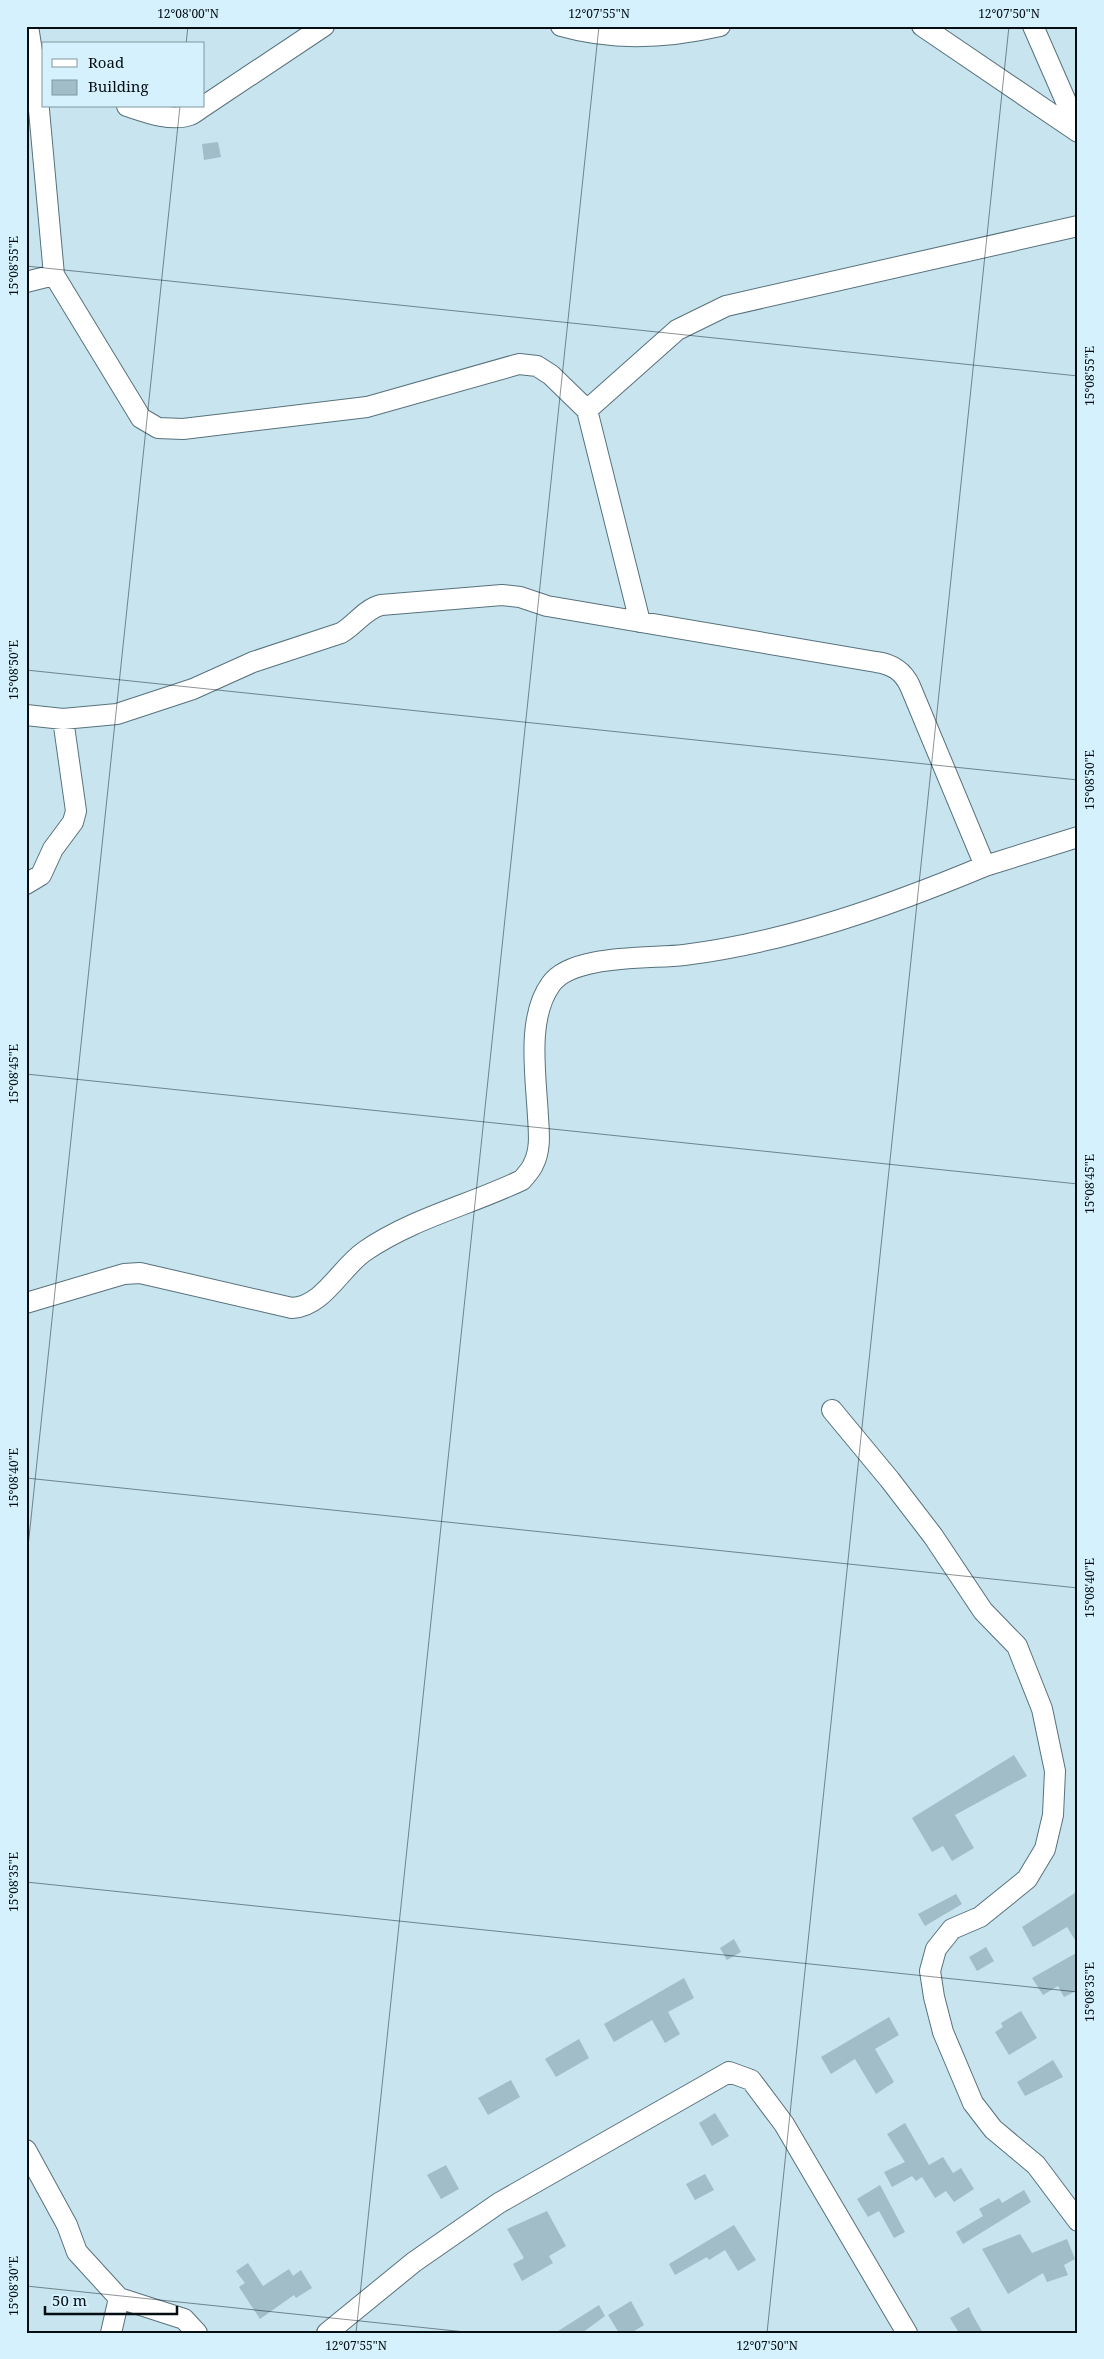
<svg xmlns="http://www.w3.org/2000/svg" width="1104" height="2359" viewBox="0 0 1104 2359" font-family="'Noto Serif',serif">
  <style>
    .building { fill: #a0bdc8 }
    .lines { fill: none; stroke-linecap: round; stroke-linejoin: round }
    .minor-casing { stroke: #58727c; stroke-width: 22 }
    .minor { stroke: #fff; stroke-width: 20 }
    .ticks { fill: none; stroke: #050f13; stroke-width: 1; stroke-opacity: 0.45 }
    .neatline { fill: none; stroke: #050f13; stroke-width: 2 }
    .ticks-label { font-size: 12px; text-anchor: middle; fill: #050f13 }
  </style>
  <rect width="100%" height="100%" fill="#c7e4ef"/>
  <!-- building -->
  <path class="building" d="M218,142L221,157L204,160L202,144Z
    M1014,1755L1027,1776L955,1815L974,1848L952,1861L943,1846L932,1852L912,1818Z
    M1078,1891V1945L1067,1927L1033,1947L1022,1927Z
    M956,1894L962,1904L925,1926L918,1914Z
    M734,1939L741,1952L727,1960L720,1948Z
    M986,1947L994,1961L977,1971L969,1957Z
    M1078,1952V1990L1064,1997L1058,1986L1043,1995L1032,1978Z
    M684,1978L694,1998L668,2012L680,2034L665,2043L652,2020L614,2042L604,2024Z
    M1021,2011L1037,2038L1009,2055L995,2032L1003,2027L1001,2023Z
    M889,2017L899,2035L875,2049L894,2082L876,2094L855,2059L831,2074L821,2057Z
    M579,2039L589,2058L556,2077L545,2059Z
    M1053,2060L1063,2077L1025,2096L1017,2082Z
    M511,2080L520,2097L488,2115L478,2098Z
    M715,2113L729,2136L712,2146L699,2123Z
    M905,2123L929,2165L943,2157L953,2173L961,2168L974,2189L954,2202L946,2191L935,2198L922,2177L916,2181L912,2176L892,2187L884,2172L905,2162L887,2134Z
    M446,2165L459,2189L441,2199L427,2175Z
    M705,2174L714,2190L695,2200L686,2184Z
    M880,2185L905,2232L894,2238L879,2211L868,2217L857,2199Z
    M1024,2190L1031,2202L963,2244L956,2232L983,2216L979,2209L999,2198L1002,2203Z
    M547,2211L566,2246L549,2256L553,2263L522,2281L513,2264L524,2258L507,2229Z
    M734,2225L756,2260L738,2271L725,2250L709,2260L707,2257L675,2275L669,2264Z
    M1020,2234L1032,2253L1067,2239L1075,2259L1064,2265L1068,2275L1047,2282L1043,2273L1008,2294L982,2249Z
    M248,2263L263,2286L289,2269L293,2276L301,2270L312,2288L296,2298L294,2295L260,2319L239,2287L245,2283L236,2271Z
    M631,2301L644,2325L631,2333H619L608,2315Z
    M599,2305L605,2316L582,2333H555Z
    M969,2307L972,2314L983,2333H959L950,2318Z"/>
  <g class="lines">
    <!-- minor casing -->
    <g class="minor-casing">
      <path id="minor" d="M28,26L36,77L54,275L141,418L158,428L183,429L367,407L519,364L537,366L551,375L587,410L640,622
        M561,26C613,41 668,38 720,26
        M922,26L1078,132
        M1033,26L1071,113L1078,119
        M127,106C145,112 171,122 190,115C195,113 199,109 204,106
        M204,106L324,26
        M26,282L54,275
        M587,410L677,330L726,306L1078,226
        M26,715L63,719L117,714L193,689L253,662L341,633C355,625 365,609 381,605L502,595L520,597L547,606L876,662C892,664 903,671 910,686L985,866L1078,837
        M26,884L41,875L53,849L73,822L76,811L63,719
        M26,1303L124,1274L140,1273L292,1308C324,1306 340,1268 365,1251C413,1218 470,1205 522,1180C526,1175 531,1170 533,1165C541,1150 539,1133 538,1117C536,1076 526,1018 551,984C572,954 650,959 684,955C788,942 889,906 985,866
        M832,1410L890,1480L933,1536L983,1611L1017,1646L1042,1709L1055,1771L1053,1815L1045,1849L1027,1879L980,1917L952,1929L936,1949L930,1971L934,1997L943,2032L973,2103L993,2129L1036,2165L1078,2221
        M26,2150L67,2225L77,2252L119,2298L184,2319L197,2333
        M111,2333L119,2298
        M327,2333L414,2262L499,2203L729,2072L751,2080L784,2124L907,2333"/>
    </g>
    <!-- minor -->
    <use href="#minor" class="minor"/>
  </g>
  <!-- ticks -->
  <path class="ticks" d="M186,44L188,26M26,266L1078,376M26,670L1078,780M26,1074L1078,1184M26,1478L1078,1588M26,1566L180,106M26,1882L1078,1992M26,2286L475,2333M356,2333L599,26M767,2333L1009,26"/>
  <!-- border -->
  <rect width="1104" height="2359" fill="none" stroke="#d4f1fd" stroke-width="55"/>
  <!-- legend -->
  <rect x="42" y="42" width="162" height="65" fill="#d4f1fd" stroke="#81979f"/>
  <rect x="52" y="59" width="25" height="8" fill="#ffffff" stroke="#81979f"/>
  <text x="88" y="68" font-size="15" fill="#050f13">Road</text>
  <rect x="52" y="80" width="25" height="15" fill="#a0bdc8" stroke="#81979f"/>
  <text x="88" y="92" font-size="15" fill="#050f13">Building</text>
  <!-- scale -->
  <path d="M45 2306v8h132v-8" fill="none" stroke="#050f13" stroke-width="2.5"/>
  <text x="52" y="2306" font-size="15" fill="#050f13" stroke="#d4f1fd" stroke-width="4" paint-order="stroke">50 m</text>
  <rect x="28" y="28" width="1048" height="2304" class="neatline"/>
  <g class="ticks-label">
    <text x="188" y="18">12°08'00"N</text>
    <text x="599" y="18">12°07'55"N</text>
    <text x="1009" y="18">12°07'50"N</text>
    <text transform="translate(14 266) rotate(-90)" y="4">15°08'55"E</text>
    <text transform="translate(1090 376) rotate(-90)" y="4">15°08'55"E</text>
    <text transform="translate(14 670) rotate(-90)" y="4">15°08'50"E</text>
    <text transform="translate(1090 780) rotate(-90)" y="4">15°08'50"E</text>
    <text transform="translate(14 1074) rotate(-90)" y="4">15°08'45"E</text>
    <text transform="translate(1090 1184) rotate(-90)" y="4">15°08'45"E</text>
    <text transform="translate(14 1478) rotate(-90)" y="4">15°08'40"E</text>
    <text transform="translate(1090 1588) rotate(-90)" y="4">15°08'40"E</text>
    <text transform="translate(14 1882) rotate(-90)" y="4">15°08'35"E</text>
    <text transform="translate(1090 1992) rotate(-90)" y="4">15°08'35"E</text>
    <text transform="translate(14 2286) rotate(-90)" y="4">15°08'30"E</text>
    <text x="356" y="2350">12°07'55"N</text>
    <text x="767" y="2350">12°07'50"N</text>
  </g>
</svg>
